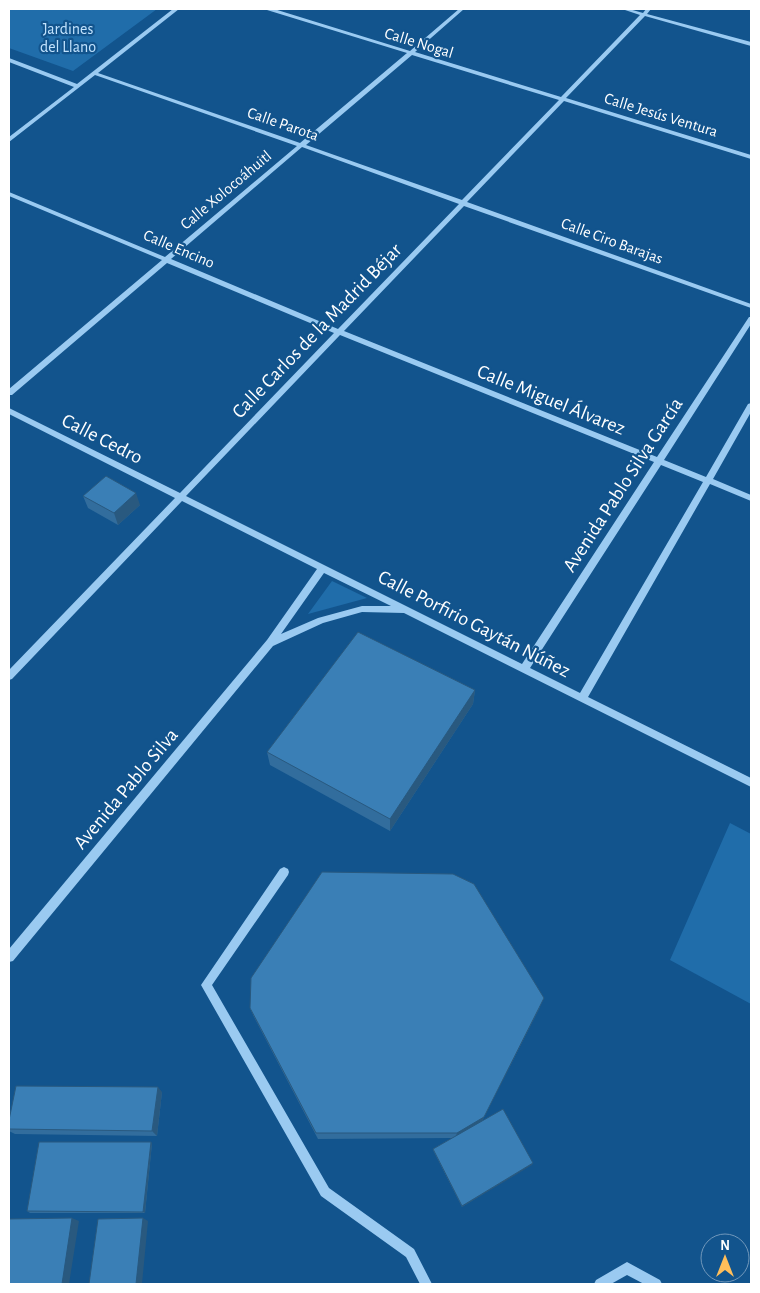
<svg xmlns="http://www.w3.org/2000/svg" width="760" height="1293" viewBox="0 0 760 1293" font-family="'Alegreya Sans',sans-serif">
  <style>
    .green { fill: #206daa }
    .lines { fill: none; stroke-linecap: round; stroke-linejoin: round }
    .minor { fill: #9acaf1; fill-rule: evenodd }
    .wall { fill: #326d9d }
    .shaded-wall { fill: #29597f }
    .building { fill: #3a7fb6; stroke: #29597f }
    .labels { text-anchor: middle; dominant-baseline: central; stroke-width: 4.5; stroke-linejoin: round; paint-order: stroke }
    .far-park-label { font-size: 16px; fill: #c1e2fd; stroke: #12548d }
    .far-street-label { font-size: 16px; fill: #fff; stroke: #12548d }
    .street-label { font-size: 20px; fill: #fff; stroke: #12548d }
  </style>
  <rect width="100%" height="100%" fill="#12548d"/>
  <!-- green -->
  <path class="green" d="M9,9H157L73,71L9,48Z
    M332,581L367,598L308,614Z
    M730,823L751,834V1004L670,960Z"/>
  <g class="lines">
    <!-- minor -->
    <path class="minor" d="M173,9H179L98,73L300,143L407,53L267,10V9H274L410,51L459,9H464L415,52L561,97L640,15L622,9H629L643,13L646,9H651L647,14L751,42V46L645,16L566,98L751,155V159L564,101L467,202L751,304V308L464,206L344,331L657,457L749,317H751V324L664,460L706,477L748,404L751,403V412L713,479L751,495V501L710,484L588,697L751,778V787L404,613L362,612L323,623L273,646L13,961L9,962V949L267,640L317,569L182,501L12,679L9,680V670L175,498L9,414V408L180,493L334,333L167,263L12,395H9V389L162,260L9,196V192L165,257L297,146L95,75L9,142V137L74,87L9,62V58L77,84ZM412,55L559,100L462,200L306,145ZM302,147L459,204L338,329L171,259ZM340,335L654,462L522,664L186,496ZM661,465L703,482L580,693L530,668ZM324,573L391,606H362L318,618L281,634Z
      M284,867L288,869L289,872L288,875L212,985L329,1188L414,1249L432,1284H420L406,1257L321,1196L201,985L280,869Z
      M627,1262L660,1280L662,1284H644L627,1275L611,1284H594L596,1280Z"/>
  </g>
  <!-- wall -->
  <path class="wall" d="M83,496L140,505L118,525L88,508Z
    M475,690L473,704L390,831L270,765L267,752Z
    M540,1007L482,1121L533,1163L462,1207L433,1150V1149L452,1138L318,1139L254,1017L250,1008Z
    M162,1092L157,1136L15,1134L9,1131V1120Z
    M152,1143L145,1213H30L27,1211Z"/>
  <!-- shaded-wall -->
  <path class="shaded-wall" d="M136,493L140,505L118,525L114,513Z
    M475,690L473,704L390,831V819Z
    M540,1007L481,1123L455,1138L457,1133Z
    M158,1087L162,1092L157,1136L152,1131Z
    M151,1142L152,1143L145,1213L143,1212Z
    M533,1163L532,1165L462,1207V1206Z
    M72,1218L79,1221L69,1284H62Z
    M143,1218L148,1221L142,1284H136Z"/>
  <!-- building -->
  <path class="building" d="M106,476L136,493L114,513L83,496Z
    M358,632L475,690L390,819L267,752Z
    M322,872L453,874L474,884L544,998L484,1117L457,1133H316L250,1008L251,978Z
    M16,1086L158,1087L152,1131L9,1129V1120Z
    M503,1109L533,1163L462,1206L433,1149Z
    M39,1142H151L143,1212L27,1211Z
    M72,1218L62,1284H9V1219Z
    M143,1218L136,1284H89L98,1219Z"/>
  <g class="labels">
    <!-- far-park labels -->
    <g class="far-park-label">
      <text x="68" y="29">Jardines<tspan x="68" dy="18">del Llano</tspan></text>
    </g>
    <!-- far-street labels -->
    <g class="far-street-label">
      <text transform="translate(419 43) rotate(17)">Calle Nogal</text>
      <text transform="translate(661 115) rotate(17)">Calle Jesús Ventura</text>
      <text transform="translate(283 124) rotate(19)">Calle Parota</text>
      <text transform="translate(226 190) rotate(-40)">Calle Xolocoáhuitl</text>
      <text transform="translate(612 241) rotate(20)">Calle Ciro Barajas</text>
      <text transform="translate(179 249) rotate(23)">Calle Encino</text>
    </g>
    <!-- street labels -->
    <g class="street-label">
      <text transform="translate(317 331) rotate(-46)">Calle Carlos de la Madrid Béjar</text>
      <text transform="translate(551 400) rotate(22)">Calle Miguel Álvarez</text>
      <text transform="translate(102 439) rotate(27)">Calle Cedro</text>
      <text transform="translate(623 485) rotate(-57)">Avenida Pablo Silva García</text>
      <text transform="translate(474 624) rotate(27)">Calle Porfirio Gaytán Núñez</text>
      <text transform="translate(126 789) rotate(-50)">Avenida Pablo Silva</text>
    </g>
  </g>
  <!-- border -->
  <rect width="760" height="1293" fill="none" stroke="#ffffff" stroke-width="20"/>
  <!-- north arrow -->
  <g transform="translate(725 1258)"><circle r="24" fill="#12548d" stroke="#7198bb"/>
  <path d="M0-4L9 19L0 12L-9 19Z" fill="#ffbe5a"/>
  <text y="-8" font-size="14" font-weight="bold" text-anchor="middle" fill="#ffffff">N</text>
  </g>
</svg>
